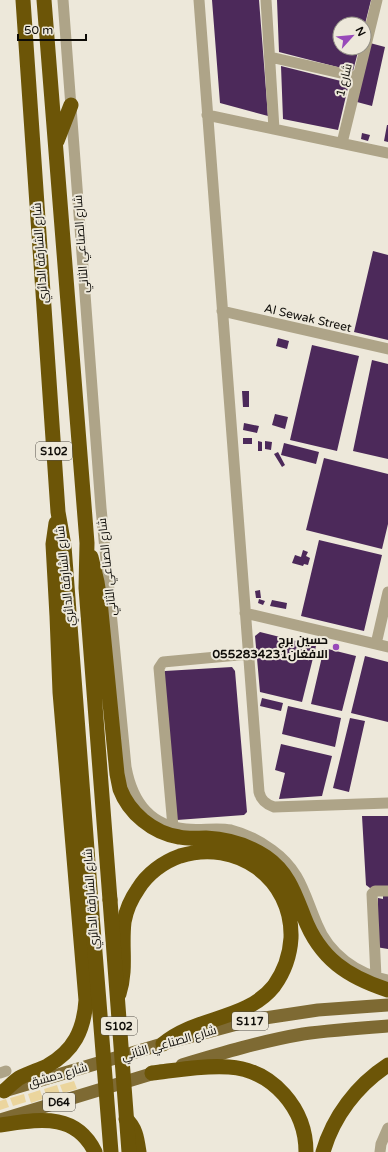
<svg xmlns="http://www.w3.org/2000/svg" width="388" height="1152" viewBox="0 0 388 1152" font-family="'Varela Round',Cairo,sans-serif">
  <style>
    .green { fill: #ebd59d }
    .building { fill: #4c295a }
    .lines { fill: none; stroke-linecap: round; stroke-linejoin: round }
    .minor { stroke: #aea488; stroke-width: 11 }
    .major { stroke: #7e6a33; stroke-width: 13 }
    .highway { stroke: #6c5507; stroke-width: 15 }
    .highway-bridge { stroke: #6c5507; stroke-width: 15 }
    .poi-dot { fill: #9849b9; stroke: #ede8da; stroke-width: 1.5 }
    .labels { text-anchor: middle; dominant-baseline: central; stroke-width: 4; stroke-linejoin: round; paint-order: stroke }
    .shield { fill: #ede8da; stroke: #504d46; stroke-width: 1 }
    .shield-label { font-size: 11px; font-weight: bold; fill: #0d0b07 }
    .street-label { font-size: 12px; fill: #0d0b07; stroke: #ede8da }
    .poi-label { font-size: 12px; font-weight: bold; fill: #0d0b07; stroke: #ede8da; text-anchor: end }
  </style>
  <rect width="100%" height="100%" fill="#ede8da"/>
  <!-- green -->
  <path class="green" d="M74,1081L77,1089L63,1093L60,1085Z
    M57,1085L60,1094L47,1098L44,1089Z
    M40,1090L43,1099L31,1103L28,1094Z
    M24,1094L26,1102L13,1106L10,1098Z
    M6,1099L9,1107L0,1110V1101Z"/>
  <!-- building -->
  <path class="building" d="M212,0H259L268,116L220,103Z
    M277,0H371L365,24H340V48H359L353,71L279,52Z
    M370,43L385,47L372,106L357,102Z
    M281,66L349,83L338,130L283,119Z
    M387,125H388V142L384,141Z
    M362,133L370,135L368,141L361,139Z
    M373,251L388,255V340L354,332Z
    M278,338L289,341L287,349L276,346Z
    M312,345L359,356L337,451L290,440Z
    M372,360L388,364V459L353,451Z
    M242,391H249V407H243Z
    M275,414L288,417L285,429L272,425Z
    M244,423L259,426L257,433L243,430Z
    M243,438H252V444H243Z
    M258,441L262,442V451H258Z
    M265,441L272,442L271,450L265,449Z
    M284,443L319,452L316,464L281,455Z
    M278,452L285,465L282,467L274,454Z
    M324,458L388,474V524L382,549L306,530Z
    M319,540L382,555L364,631L301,616Z
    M303,550L308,552L306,556L310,558L308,565L304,564L303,566L292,563L295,555L301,557Z
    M260,590L261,598H256L255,591Z
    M259,599L265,601L263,605L258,603Z
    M272,600L287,603L286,609L270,606Z
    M260,632L316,646L302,702L260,692L255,636Z
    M324,648L356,656L342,711L311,704Z
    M365,656L388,662V722L351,713Z
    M232,667L235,671L247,812L244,815L177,820L161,675L165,671Z
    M262,698L283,703L281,711L260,706Z
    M288,706L341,718L335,747L282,734Z
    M350,718L365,721L349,792L333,788Z
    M281,744L332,756L322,796L279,799L285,773L275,770Z
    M362,816H388V887L370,888L366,885Z
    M383,893L388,894V949L376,947L378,898L383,899Z"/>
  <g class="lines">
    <!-- minor -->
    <path class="minor" d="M63,0L101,508L126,767C132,800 149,826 186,829C201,831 216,827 231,830C247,834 260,841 272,850C301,871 304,894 317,924C329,954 357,974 388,980
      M199,0L259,792C261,800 265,804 274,807L388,803
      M266,0L274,129
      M270,57L358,77
      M207,115L388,153
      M342,143L377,0
      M222,311L388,349
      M245,613L388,647
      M376,644L388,592
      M173,827L159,668L163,662L249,654
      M376,977L372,894L375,891H388
      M0,1073L6,1071
      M380,1152L381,1144L388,1128"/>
    <!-- major -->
    <path class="major" d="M182,1065C222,1053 262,1041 303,1034C331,1030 360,1028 388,1026
      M4,1091L159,1045L252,1020L318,1010L388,1005
      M0,1120L161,1071"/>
    <!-- highway -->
    <path class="highway" d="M23,0L58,512L64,546L91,902
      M44,0L87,543L86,588L110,900
      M57,141L71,105
      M91,557L97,582L100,601L117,774C118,779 119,784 120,789C129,813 153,833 179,837C188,839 197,838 206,838C227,839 248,845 266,857C288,872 295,894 304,917C320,959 348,977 388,990
      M119,994C127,969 121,947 124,922C126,911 131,899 138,889C147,874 163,862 180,856C236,838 293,878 291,938C290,955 284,972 274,986C246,1021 196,1016 163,1044
      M152,1073C177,1070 204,1065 229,1067C273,1070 306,1109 306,1152
      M4,1091C10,1086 15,1080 21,1077C29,1073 38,1070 47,1066C74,1051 84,1030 86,1000L60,692L57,616L53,544L56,523
      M126,1119C136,1128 137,1139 139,1152
      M0,1125C37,1120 75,1111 95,1152
      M323,1152C333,1117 357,1085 388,1065"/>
    <!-- highway-bridge -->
    <path class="highway-bridge" d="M110,900L129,1152
      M91,902L111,1152"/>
  </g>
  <!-- markers -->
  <circle class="poi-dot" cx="336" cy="647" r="4"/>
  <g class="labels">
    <!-- shield labels -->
    <g class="shield">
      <rect x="36" y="442" width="36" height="18" rx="3"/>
      <rect x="232" y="1012" width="36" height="18" rx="3"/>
      <rect x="101" y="1017" width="36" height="18" rx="3"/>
      <rect x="43" y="1093" width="32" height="18" rx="3"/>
    </g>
    <g class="shield-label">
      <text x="54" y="451">S102</text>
      <text x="250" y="1021">S117</text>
      <text x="119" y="1026">S102</text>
      <text x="59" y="1102">D64</text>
    </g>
    <!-- street labels -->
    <g class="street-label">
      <text transform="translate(344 80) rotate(-76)">شارع 1</text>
      <text transform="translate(81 244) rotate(-94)">شارع الصناعي الثاني</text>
      <text transform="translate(40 253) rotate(-94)">شارع الشارقة الدائري</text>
      <text transform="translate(308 318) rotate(13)">Al Sewak Street</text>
      <text transform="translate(107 567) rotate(-96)">شارع الصناعي الثاني</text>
      <text transform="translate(65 576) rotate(-96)">شارع الشارقة الدائري</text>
      <text transform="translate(91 899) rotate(-94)">شارع الشارقة الدائري</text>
      <text transform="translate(169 1043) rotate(-16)">شارع الصناعي الثاني</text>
      <text transform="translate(58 1075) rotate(-16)">شارع دمشق</text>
    </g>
    <!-- poi labels -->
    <g class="poi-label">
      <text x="328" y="640">حسين برج<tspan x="328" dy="14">الافغان0552834231</tspan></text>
    </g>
  </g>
  <!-- north arrow -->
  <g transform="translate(352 36) rotate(63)"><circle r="19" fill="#ede8da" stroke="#939086"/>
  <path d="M0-3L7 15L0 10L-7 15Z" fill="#9849b9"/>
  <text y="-6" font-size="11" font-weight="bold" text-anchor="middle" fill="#0d0b07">N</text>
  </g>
  <!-- scale -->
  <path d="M18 34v6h68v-6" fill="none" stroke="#0d0b07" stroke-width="2"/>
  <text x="24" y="34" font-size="12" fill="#0d0b07" stroke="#ede8da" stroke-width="3" paint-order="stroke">50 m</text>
</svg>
